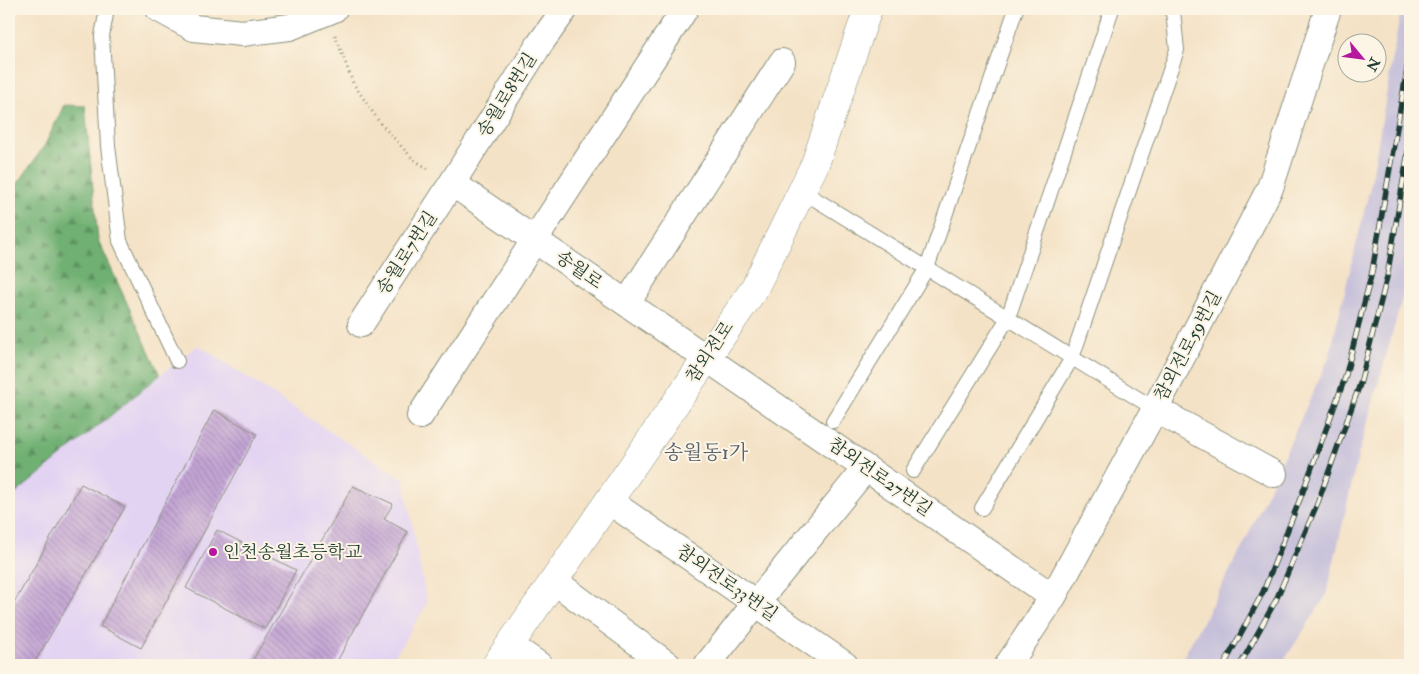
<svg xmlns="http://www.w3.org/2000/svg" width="1419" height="674" viewBox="0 0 1419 674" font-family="'IM FELL Double Pica','Noto Serif KR',serif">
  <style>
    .built { fill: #e3d3f3 }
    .railway { fill: #c6c0da }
    .forest { fill: url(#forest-firs); stroke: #487653 }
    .building { fill: url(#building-back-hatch) }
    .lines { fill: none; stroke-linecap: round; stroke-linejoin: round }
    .lane-casing { stroke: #8a907d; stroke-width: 16 }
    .street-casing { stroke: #8a907d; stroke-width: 28 }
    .secondary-casing { stroke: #8a907d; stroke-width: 29 }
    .path { stroke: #8a907d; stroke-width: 3; stroke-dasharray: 1 4; stroke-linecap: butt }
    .lane { stroke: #fff; stroke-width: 14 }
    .street { stroke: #fff; stroke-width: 26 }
    .secondary { stroke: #fff; stroke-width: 28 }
    .rail-casing { stroke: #1f3d34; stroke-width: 5.5 }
    .rail { stroke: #fcf5e5; stroke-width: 4; stroke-dasharray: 11; stroke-linecap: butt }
    .poi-dot { fill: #b5179e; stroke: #fcf5e5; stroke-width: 2 }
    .labels { text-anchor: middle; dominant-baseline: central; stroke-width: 4; stroke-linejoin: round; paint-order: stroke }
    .street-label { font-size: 18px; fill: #1f3d34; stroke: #fcf5e5 }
    .poi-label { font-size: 18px; fill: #1f3d34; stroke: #fcf5e5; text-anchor: start }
    .quarter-label { font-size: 20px; fill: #59616c; stroke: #fcf5e5 }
  </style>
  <defs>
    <pattern id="forest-firs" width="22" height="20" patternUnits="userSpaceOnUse" patternTransform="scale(1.25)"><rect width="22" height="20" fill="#70b072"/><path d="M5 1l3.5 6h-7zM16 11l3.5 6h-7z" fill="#5b905e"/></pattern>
    <pattern id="building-back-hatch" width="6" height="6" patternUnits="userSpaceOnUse" patternTransform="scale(1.25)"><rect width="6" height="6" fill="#c4a5d5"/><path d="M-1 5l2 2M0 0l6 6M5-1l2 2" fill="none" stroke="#9f88ae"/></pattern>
  </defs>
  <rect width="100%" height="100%" fill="#fcf5e5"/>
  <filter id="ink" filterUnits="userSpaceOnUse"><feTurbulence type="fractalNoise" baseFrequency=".02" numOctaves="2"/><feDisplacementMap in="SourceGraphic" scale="10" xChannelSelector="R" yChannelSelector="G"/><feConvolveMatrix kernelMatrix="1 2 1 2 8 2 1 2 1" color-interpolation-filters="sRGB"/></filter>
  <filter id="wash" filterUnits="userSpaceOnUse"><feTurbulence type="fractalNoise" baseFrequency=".0096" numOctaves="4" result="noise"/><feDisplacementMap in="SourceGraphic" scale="20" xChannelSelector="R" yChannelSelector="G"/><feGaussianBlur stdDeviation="1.12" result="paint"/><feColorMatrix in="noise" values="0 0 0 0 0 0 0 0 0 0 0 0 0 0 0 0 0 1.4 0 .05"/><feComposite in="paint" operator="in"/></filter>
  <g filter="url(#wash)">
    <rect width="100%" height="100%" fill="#f4e2c6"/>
    <!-- built -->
    <path class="built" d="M198,345L404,480L427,604L389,665H9V499L160,375Z"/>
    <!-- railway -->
    <path class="railway" d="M1401,9H1410V270L1359,452L1326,596L1281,665H1179L1243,546L1329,357L1371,183Z"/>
    <!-- forest -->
    <path class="forest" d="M64,105L85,106L98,240L160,375L9,499V196L45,145Z"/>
    <g id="blocks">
      <!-- building -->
      <path class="building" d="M214,410L257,434L141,648L100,626Z
        M81,484L125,507L33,665H12L9,664V612Z
        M353,486L393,504L384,519L408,532L335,665H250Z
        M217,530L296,570L265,629L186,588Z"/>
    </g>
  </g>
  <g filter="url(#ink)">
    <use href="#blocks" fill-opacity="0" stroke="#8a907d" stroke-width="1"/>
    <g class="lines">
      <!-- lane casing -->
      <g class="lane-casing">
        <path id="lane" d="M107,9L102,36L108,146L120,241L177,361
          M802,191L1155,409
          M833,421L927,268L1016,9
          M913,471L1008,318L1112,9
          M982,508L1072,358L1177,50L1173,11L1169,9"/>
      </g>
      <!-- street casing -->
      <g class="street-casing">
        <path id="street" d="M159,9L194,28L242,33L290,27L334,9
          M452,183L1053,597
          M627,303L782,62
          M361,324L452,183L539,45L565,9
          M1155,409L1274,474
          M420,416L685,9
          M609,501L845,665
          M554,581L668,665
          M510,645L539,665
          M707,665L756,603L866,468
          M1008,665L1053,597L1155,409L1270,188L1328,9"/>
      </g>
      <!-- secondary casing -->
      <g class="secondary-casing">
        <path id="secondary" d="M496,665L754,289L815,164L868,9"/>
      </g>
      <!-- path -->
      <path class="path" d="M335,35L353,83L380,123L413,159L430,170"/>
      <!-- lane -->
      <use href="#lane" class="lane"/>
      <!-- street -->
      <use href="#street" class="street"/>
      <!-- secondary -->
      <use href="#secondary" class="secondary"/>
      <!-- rail casing -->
      <g class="rail-casing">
        <path id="rail" d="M1224,665L1263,592L1302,494L1345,378L1372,272L1410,52
          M1240,665L1276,600L1318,502L1360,384L1387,277L1410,140"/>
      </g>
      <!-- rail -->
      <use href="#rail" class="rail"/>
    </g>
  </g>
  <!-- markers -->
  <circle class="poi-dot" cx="213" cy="552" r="5"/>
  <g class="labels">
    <!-- street labels -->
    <g class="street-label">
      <text transform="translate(507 95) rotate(-58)">송월로8번길</text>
      <text transform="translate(407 253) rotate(-57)">송월로7번길</text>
      <text transform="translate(579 270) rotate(35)">송월로</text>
      <text transform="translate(1188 346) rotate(-62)">참외전로59번길</text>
      <text transform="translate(710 352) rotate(-56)">참외전로</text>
      <text transform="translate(880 477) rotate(35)">참외전로27번길</text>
      <text transform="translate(727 583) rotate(35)">참외전로33번길</text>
    </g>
    <!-- poi labels -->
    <g class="poi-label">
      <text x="223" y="552">인천송월초등학교</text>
    </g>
    <!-- quarter labels -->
    <g class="quarter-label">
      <text x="706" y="452">송월동1가</text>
    </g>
  </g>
  <!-- margin -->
  <rect width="1419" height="674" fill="none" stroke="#fcf5e5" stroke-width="30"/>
  <!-- north arrow -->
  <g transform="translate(1362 58) rotate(119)"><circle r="24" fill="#fcf5e5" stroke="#a4ab9e"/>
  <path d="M0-4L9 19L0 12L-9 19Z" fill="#b5179e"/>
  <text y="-8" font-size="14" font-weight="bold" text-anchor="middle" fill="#1f3d34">N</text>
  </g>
</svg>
